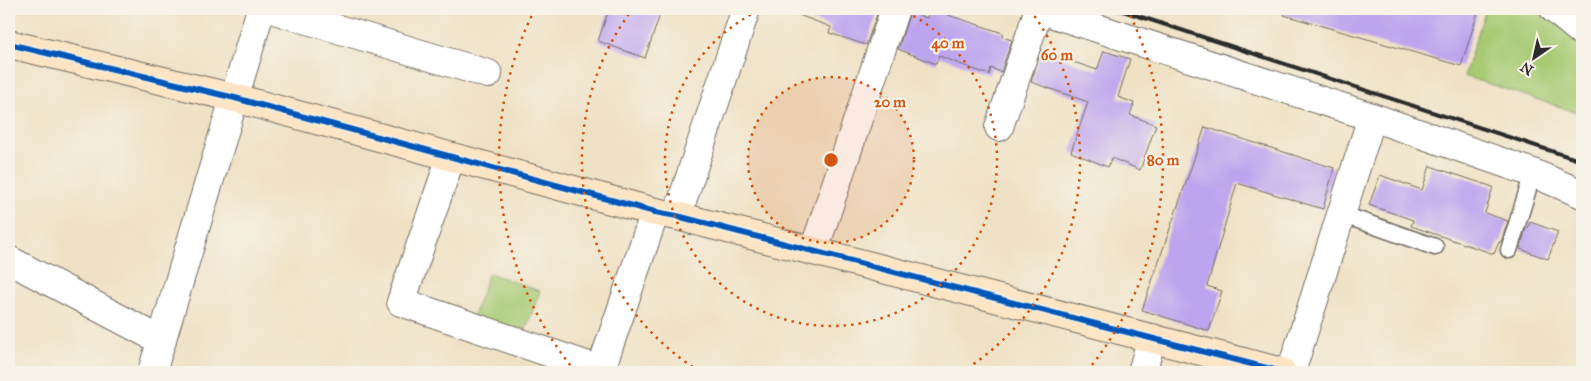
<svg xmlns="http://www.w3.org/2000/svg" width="1591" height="381" viewBox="0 0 1591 381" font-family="'IM FELL Great Primer',serif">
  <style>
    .green { fill: #a7ca73; stroke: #697a4f }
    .building { fill: #bda4ee }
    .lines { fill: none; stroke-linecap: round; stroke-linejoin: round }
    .lane-casing { stroke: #706b61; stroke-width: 19 }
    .street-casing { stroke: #706b61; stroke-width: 30 }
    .secondary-casing { stroke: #706b61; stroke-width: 30 }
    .lane { stroke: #fff; stroke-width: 16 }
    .street { stroke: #fff; stroke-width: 28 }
    .secondary { stroke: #fce5c4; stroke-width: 28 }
    .rail { stroke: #2b2b2b; stroke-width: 4 }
    .cycleway-casing { stroke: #f7f3e8; stroke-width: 9 }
    .cycleway { stroke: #0057b8; stroke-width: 6 }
    .ring { fill: none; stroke: #d5540f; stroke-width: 2.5; stroke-dasharray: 2.5 5 }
    .centre { fill: #d5540f; stroke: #f7f3e8; stroke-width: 2.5 }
    .ring-label { font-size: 15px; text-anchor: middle; font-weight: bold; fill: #d5540f; stroke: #f7f3e8; stroke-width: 4.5; stroke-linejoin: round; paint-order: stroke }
  </style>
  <rect width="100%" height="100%" fill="#f7f3e8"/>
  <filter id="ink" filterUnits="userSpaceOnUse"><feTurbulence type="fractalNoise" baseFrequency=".02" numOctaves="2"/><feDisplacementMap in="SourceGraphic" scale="10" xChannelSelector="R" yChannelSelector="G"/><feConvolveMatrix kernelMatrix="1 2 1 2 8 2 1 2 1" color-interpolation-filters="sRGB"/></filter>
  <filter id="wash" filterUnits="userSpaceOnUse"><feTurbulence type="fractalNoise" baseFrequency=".0096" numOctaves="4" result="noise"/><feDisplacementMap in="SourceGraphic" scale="20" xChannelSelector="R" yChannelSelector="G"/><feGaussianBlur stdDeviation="1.12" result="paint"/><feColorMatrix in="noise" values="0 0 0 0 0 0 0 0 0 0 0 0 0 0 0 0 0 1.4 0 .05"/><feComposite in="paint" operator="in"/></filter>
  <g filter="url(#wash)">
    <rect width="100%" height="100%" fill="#efe1c4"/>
    <!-- green -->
    <path class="green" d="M1486,9H1541L1582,45V114L1464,76Z
      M489,273L540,291L524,334L473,316Z"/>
    <g id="blocks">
      <!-- building -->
      <path class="building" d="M609,9H662L645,58L598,41Z
        M788,9H879L866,45L829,33L831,27L788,11Z
        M930,9L1003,33L1002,37L1012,40L1001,72L991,68L989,75L939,56L936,64L898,49L910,12L927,18Z
        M1284,9H1479L1461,66L1284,15Z
        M1041,51L1097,70L1104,51L1130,59L1118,97L1134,103L1130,115L1156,125L1140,170L1112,158L1108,167L1071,152L1088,102L1031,82Z
        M1205,127L1334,168L1323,209L1237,183L1207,286L1222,291L1209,331L1142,310Z
        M1430,166L1493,187L1485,213L1508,221L1501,242H1499L1494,254L1411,226L1413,220L1369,205L1380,175L1422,190Z
        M1530,222L1558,232L1548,259L1520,249L1526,228H1528Z"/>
    </g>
  </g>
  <g filter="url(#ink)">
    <use href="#blocks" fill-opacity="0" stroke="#706b61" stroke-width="1"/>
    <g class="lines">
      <!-- lane casing -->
      <g class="lane-casing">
        <path id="lane" d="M1341,214L1435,247
          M1509,250L1533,173"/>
      </g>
      <!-- street casing -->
      <g class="street-casing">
        <path id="street" d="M271,9L488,74
          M1038,9L1372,117L1533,173L1582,194
          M1554,9L1582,32
          M999,127L1039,9
          M451,157L401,302L606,372
          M677,216L746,9
          M814,250L895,9
          M9,260L162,341
          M152,372L261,9
          M600,372L655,212
          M1142,372L1152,338
          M1291,372L1372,117"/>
      </g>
      <!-- secondary casing -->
      <g class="secondary-casing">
        <path id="secondary" d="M9,44L235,98L655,212L677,216L1282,372"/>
      </g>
      <!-- lane -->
      <use href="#lane" class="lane"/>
      <!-- street -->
      <use href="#street" class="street"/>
      <!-- secondary -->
      <use href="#secondary" class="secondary"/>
      <!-- rail -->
      <path class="rail" d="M1117,9L1582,161"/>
      <!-- cycleway casing -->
      <g class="cycleway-casing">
        <path id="cycleway" d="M9,44L235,98L655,212L677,216L1282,372"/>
      </g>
      <!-- cycleway -->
      <use href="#cycleway" class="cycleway"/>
    </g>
  </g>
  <!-- distance rings -->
  <circle cx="831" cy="160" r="83" fill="#d5540f" fill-opacity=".12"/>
  <g class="ring">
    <circle cx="831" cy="160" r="83"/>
    <path d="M900 9A166 166 0 1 1 762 9"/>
    <path d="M699 371A249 249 0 0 1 632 10M1030 10A249 249 0 0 1 963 371"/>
    <path d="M575 371A332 332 0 0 1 535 9M1127 9A332 332 0 0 1 1087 371"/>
  </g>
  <circle cx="831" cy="160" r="8" class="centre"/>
  <g class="ring-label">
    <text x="948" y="48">40 m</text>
    <text x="1057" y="60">60 m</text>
    <text x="890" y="107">20 m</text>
    <text x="1163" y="165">80 m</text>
  </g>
  <!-- margin -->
  <rect width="1591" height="381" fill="none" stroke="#f7f3e8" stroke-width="30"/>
  <!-- north arrow -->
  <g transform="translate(1534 58) rotate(214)" stroke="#f7f3e8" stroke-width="4" paint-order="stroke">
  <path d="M0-4L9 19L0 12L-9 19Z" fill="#2b2b2b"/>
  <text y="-8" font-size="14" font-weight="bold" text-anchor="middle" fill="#2b2b2b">N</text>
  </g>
</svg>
